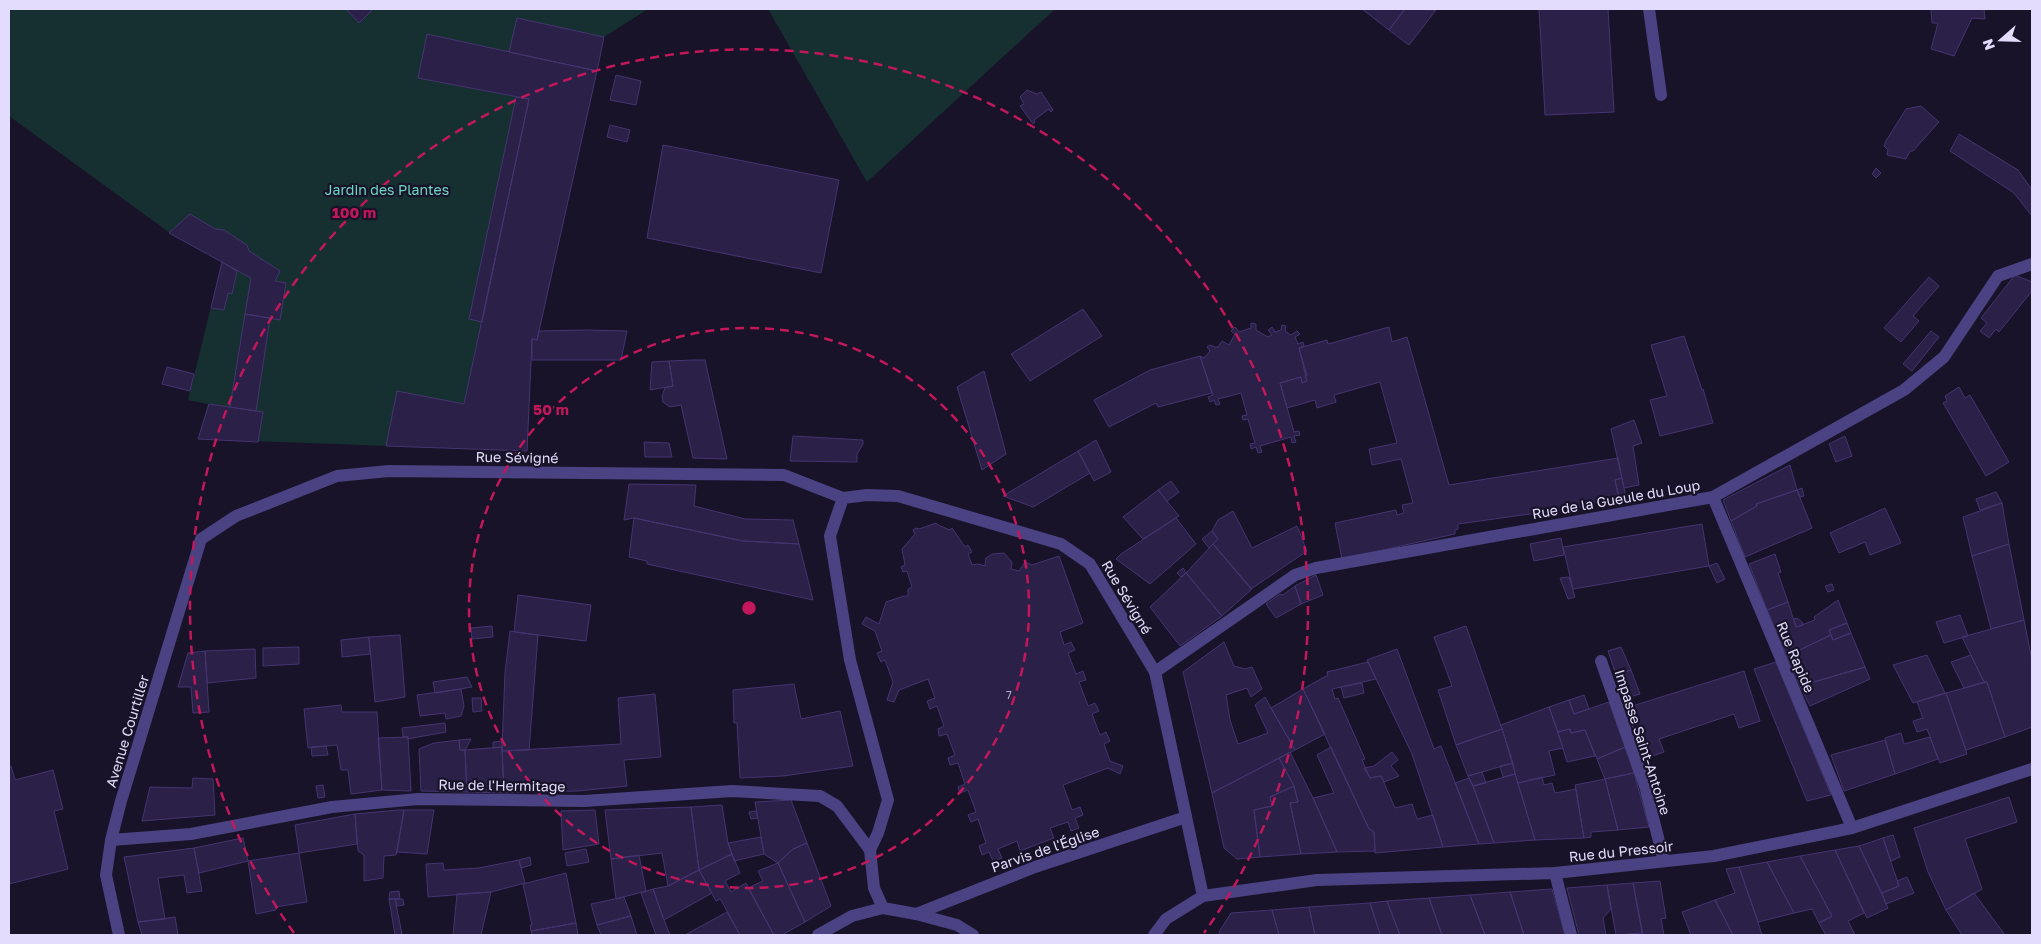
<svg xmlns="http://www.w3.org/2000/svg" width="2041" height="944" viewBox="0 0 2041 944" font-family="'Golos Text',sans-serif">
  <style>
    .green { fill: #163031 }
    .building { fill: #2b2047; stroke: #453471 }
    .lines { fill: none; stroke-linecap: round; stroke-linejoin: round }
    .service { stroke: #4a4282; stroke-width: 12 }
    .minor { stroke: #4a4282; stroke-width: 12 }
    .ring { fill: none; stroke: #c2185b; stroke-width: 2.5; stroke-dasharray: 9 6 }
    .labels { text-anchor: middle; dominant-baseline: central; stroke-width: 4.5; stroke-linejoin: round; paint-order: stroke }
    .number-label { font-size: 11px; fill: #b5adcf }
    .park-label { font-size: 14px; fill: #6dd7c5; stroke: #181328 }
    .street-label { font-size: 14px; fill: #e3dcfc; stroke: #181328 }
    .centre { fill: #c2185b; stroke: #181328; stroke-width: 2.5 }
    .ring-label { font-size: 15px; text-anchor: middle; font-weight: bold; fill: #c2185b; stroke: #181328; stroke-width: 4.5; stroke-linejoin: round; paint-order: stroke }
  </style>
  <rect width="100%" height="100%" fill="#181328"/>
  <!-- green -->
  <path class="green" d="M9,9H648L604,37L537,340L532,339L527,451L198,439L208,404L188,400L222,262L170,233L9,116Z
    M768,9H1055L867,182Z"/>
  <!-- building -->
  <path class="building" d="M346,9H373L359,23Z
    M1362,9H1405L1389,30Z
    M1405,9L1436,10L1409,45L1389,30Z
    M1539,9H1608L1614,112L1545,115Z
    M1931,9H1984L1985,19L1972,18L1954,56L1931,49L1938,23H1932Z
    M517,18L604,37L597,71L509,52Z
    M427,34L597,71L537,340L532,339L527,451L386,446L397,391L464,404L529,99L418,78Z
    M616,75L641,81L636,105L610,100Z
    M1027,90L1037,94L1041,92L1053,110L1051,112L1049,109L1034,120L1035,122L1033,124L1020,106L1024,104L1020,97Z
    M516,97L529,99L482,322L469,319Z
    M1921,106L1939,122L1913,151H1910L1906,159L1887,155L1888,150L1884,146L1886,141L1906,109Z
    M610,125L630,130L627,142L607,137Z
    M1959,134L2018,170L2032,190V216L2014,193L1950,151Z
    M663,145L839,180L821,273L647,238Z
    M1876,168L1881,173L1876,178L1872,174Z
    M190,214L215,229L224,230L247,245L249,251L280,271L275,281L286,283L280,320L245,314L251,278L169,233Z
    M222,262L237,271L232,294L228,293L224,310L211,308Z
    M2015,275L2032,282V291L1999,332L1996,329L1989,338L1980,331L1987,323L1981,318Z
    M1929,277L1939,286L1913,316L1919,321L1901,342L1884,328Z
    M1083,309L1102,336L1030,381L1011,354Z
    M245,314L270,318L256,411L230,407Z
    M1251,323L1256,324V330L1268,337L1272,335L1268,330L1272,327L1275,332L1281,330L1282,325L1286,326L1285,331L1291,335L1297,331L1300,334L1295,337L1298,344L1303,342L1304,346L1299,348L1307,375L1305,376L1307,381L1302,383L1301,377L1280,383L1294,432L1299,431L1300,435L1294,436L1296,442L1292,443L1291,437L1260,446L1262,452L1258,453L1256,447L1251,449L1250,444L1255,443L1248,419L1243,420L1242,416L1247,415L1241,393L1218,399L1220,404L1216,405L1214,400L1210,402L1208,397L1213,395L1200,356L1204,358L1210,351L1207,347L1210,345L1215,347H1218L1222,341L1229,345L1235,334L1231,331L1235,327L1239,332L1251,328Z
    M1389,327L1392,342L1407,337L1449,485L1618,458L1622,478L1615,480L1619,498L1590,503L1587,506L1458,524V529L1455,530V534L1342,559L1335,523L1396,510L1397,515L1404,513L1402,505L1413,503L1401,459L1372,465L1369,449L1397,443L1380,382L1334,395L1336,402L1317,408L1315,400L1287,408L1280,383L1301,377L1302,383L1307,381L1299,348L1327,340L1328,344Z
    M585,330L627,331L621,360H532V339L537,340L539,331Z
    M1931,331L1939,337L1912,371L1903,364Z
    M1684,336L1702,390L1703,389L1713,423L1660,436L1650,400L1667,396L1651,345Z
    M1200,356L1212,393L1158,407L1156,403L1109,427L1094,400L1150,370Z
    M693,360H705L727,459L693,458L681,405L670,407L663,402L662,396L665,388L673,386L669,361Z
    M669,361L673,386L650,390L652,362Z
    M167,367L194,374L190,391L162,384Z
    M984,371L1006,454L982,470L957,387Z
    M1959,387L1965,398L1970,395L2009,462L1986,476L1943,403L1947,401L1945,396Z
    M209,404L263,412L258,442L198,439Z
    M1634,420L1642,443L1633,446L1639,485L1624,488L1611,429Z
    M793,436L863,440V444L857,454V462L790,461Z
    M1845,436L1852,456L1836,462L1829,444Z
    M1096,440L1111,472L1094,481L1078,451Z
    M644,442L669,443L672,457H645Z
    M1078,451L1090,473L1033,507L1003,496Z
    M1790,465L1797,490L1756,504L1757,506L1731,521L1723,500Z
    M1622,478L1626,498H1619L1615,480Z
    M1171,481L1179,492L1167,501L1158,490Z
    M629,484L696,485L694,506L745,519L793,520L799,544L743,541L634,518L624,520Z
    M1802,488L1804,496L1800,497L1797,490Z
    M1158,490L1179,516L1143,539L1123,517Z
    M1797,490L1812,528L1745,557L1731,521L1757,506L1756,504Z
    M1996,492L2002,503L1980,510L1976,499Z
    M2002,503L2009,544L1972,556L1963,517Z
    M1885,508L1901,543L1870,555L1865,542L1839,553L1830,533Z
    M1233,511L1252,548L1297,526L1307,551L1251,589L1213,544L1218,539L1212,531L1218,520Z
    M634,518L743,541L799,544L813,600L647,564V561L629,557Z
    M1176,518L1196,544L1150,584L1116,559L1121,554Z
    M936,523L938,525L950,530L952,528L965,547L968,545L972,552L968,554L972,565L978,564L985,566L986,558L992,554L1004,553L1012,562L1011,569L1019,571L1025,562L1032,565L1059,556L1083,623L1060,632L1064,645L1071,642L1075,650L1068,653L1076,674L1083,671L1086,680L1079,682L1088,706L1095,703L1099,711L1092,714L1100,735L1106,732L1110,741L1104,744L1110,761L1123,766L1120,774L1108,768L1063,785L1072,810L1080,807L1083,815L1075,818L1079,828L1071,831L1068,822L1050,828L1054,838L1020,851L1017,841L998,849L1002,858L993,861L989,852L982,855L979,846L986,843L978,819L971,822L968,815L976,812L968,790L960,793L958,787L965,784L958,763L950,765L948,758L955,755L947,734L939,736L938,729L944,726L937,706L930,709L927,701L935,698L928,679L899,690L894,702L887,700L893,682L885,660L881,662L877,653L882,651L875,631L862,624L866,617L879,624L886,602L904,596H908V589L912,587L907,571L903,572L901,567L905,565L902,549L915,534L913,530L916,528L919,529Z
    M1702,524L1709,566L1573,589L1563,547Z
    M1212,531L1218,539L1209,548L1202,539Z
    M1561,538L1564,555L1534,561L1530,544Z
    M1213,544L1252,589L1222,616L1186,573Z
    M2009,544L2024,620L1991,629L1972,556Z
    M1775,554L1781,572L1778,573L1788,602L1767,610L1749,564Z
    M1717,563L1725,579L1717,583L1709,566Z
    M1183,568L1186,573L1181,577L1177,573Z
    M1186,573L1222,616L1180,646L1150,607Z
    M1316,575L1323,595L1301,604L1295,586Z
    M1569,577L1575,597L1568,599L1560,578Z
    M1832,584L1834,590L1828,592L1825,586Z
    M1295,586L1301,604L1276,618L1266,604L1280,594L1283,595Z
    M518,595L591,605L586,641L514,632Z
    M1838,600L1847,623L1829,630L1831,635L1787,656L1767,610L1788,602L1796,627L1815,620L1814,617Z
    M1960,615L1968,636L1944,643L1936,622Z
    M1797,618L1802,622L1803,625L1796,627L1794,619Z
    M2024,620L2032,660V727L2005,737L1987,682H1984L1962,637Z
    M1847,623L1851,633L1833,640L1829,630Z
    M492,626L493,637L472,639L471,628Z
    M1466,626L1502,729L1456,745L1438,690L1452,686L1434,637Z
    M510,631L538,635L529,750L502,751V747L505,673Z
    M1851,633L1865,667L1800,686L1787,656L1831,635L1833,640Z
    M400,635L405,697L375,702L369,637Z
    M369,637L370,654L342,657L341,640Z
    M1224,642L1234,666L1245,669L1252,667L1262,689L1251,697L1247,688L1226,695L1230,720L1238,744L1268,733L1255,705L1265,697L1295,750L1212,793L1183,672Z
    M299,647V664L263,666V648Z
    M1621,647L1631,670L1616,675L1608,651Z
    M255,649L256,678L207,683L205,651Z
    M1397,649L1434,749L1441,746L1479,844L1443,847L1412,754L1367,660Z
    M205,651L209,712L193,713L191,687H178L188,653Z
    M1927,655L1945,693L1913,703L1893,665Z
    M1971,655L1984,682L1964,688L1951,662Z
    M1368,662L1376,679L1332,689L1335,699L1338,698L1365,759L1362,760L1370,778L1381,776L1395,808L1412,804L1417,819L1433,815L1443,847L1375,853L1374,832L1369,829L1303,689L1328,675L1327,672Z
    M1776,662L1831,795L1807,801L1754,669Z
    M1865,667L1870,679L1810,706L1800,686Z
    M1631,670L1640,694L1623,699L1616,675Z
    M1744,671L1760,721L1739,728L1734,714L1659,739L1664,752L1644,759L1626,708Z
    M467,677L472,687L435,693L433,682Z
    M1987,682L2005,737L1966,750L1946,693Z
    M1362,683L1364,693L1344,698L1341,687Z
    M794,684L801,719L840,711L853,766L783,776L740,778L737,723H734L733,690Z
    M461,689L464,706L461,716L446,719L445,713L420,716L417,695Z
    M1303,689L1325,734L1295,750L1271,708Z
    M1946,693L1967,754L1940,763L1927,729L1917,732L1913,721L1923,718L1917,702Z
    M655,694L661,757L624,760L627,786L578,791L504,793L502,751L621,744L618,698Z
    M1584,695L1589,709L1574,714L1569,700Z
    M472,698H481L482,711L473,712Z
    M1569,700L1574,714L1609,702L1625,747L1597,759L1585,730L1571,733L1570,729L1558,732L1549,707Z
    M341,705L342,712H377L382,790L351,794L348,770H341L337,745L308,748L304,709Z
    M1549,707L1563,748L1549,751L1555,775L1518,783L1501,725Z
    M445,723L446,732L407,739L408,737H403L402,728Z
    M1502,729L1513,763L1468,776L1456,745Z
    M1570,729L1571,733L1585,730L1595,756L1567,762L1558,732Z
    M1901,733L1904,744L1930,737L1938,759L1895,774L1885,738Z
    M408,737L411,791L382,790L378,738Z
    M471,739L465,750H460L459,740Z
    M459,740L460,750H465L467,792L421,791L419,749L434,743Z
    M1885,740L1895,774L1844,791L1831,755Z
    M502,741V747L493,748V742Z
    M326,746L328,755L312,756L311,747Z
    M502,747L504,793L467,792L465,750Z
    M1331,747L1369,829L1374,832L1375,851L1337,852L1313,798L1334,793L1317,755Z
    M1625,747L1634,773L1605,779L1597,759Z
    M1290,752L1313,798L1337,852L1301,854L1290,803L1298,802L1294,786L1279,758Z
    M1392,752L1398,760L1391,766L1399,776L1384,782L1381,776L1370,778L1364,768L1374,766Z
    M1279,758L1294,786L1270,797L1272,806L1254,810L1260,857L1237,859L1224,848L1212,793Z
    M1513,763L1515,774L1503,777L1500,766Z
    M9,766H11L15,780L53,770L63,809L54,811L68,869L9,884Z
    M1482,772L1486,783L1473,786L1468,776Z
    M1634,773L1649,827L1618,830L1605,779Z
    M1515,774L1535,840L1494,843L1473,786Z
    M1542,777L1544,785L1552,783L1555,793L1576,789L1584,838L1535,840L1518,783Z
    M193,778L213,779L215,815L142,821L150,787L192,788Z
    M1469,778L1473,786L1494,843L1479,844L1455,783Z
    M1605,779L1618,830L1591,832V837L1584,838L1575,785Z
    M323,785L325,797L318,798L316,786Z
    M1294,786L1298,802L1290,803L1301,854L1260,857L1254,810L1272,806L1270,797Z
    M2009,797L2017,822L1965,839L1982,889L1946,910L1928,872L1914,828Z
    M791,800L807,843L793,849L778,863L764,854L755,802Z
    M722,805L728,843L732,854L699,870L691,807Z
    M691,807L699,870L668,886L662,853L611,859L605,810Z
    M399,810H404L396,855L384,856L383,878L364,881V855L358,851L355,814Z
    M404,810H434L427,854L397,852Z
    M595,810L599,844L563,850L561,811Z
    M756,811L758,818L751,819L749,812Z
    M355,814L357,844L299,853L295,825Z
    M1893,835L1900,857L1891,861L1883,838Z
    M761,837L764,854L734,861L728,843Z
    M243,838L248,861L199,873L194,848Z
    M1883,838L1899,886L1882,893L1859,846Z
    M807,843L831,906L805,922L778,863L793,849Z
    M1859,846L1888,908L1867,918L1835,850Z
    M194,848L202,891L187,893L184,875L158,878L165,919L138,922L124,857Z
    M586,849L589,862L567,866L565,853Z
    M1835,850L1864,913L1848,921L1855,935H1826L1819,923L1832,916L1800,856Z
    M299,853L307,902L275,907L276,910L256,914L248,861Z
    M732,854L740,873L725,881L731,892L746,883L774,935H740L721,900L720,899L716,901L699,870Z
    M639,855L646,891L616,899L611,859Z
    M1800,856L1832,916L1819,923L1812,909L1794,913L1767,862Z
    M530,857L531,865L521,868L519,860Z
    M519,860L525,883L491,892L428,897L426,864L443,863L444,870L479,868Z
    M1767,862L1794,913L1758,922L1739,867Z
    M778,863L805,922L782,935H774L748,888L763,881L758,871Z
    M1739,867L1758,922L1762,935H1733L1715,900L1735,893L1726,869Z
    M699,870L712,893L664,920L653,889L668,886Z
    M566,873L576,923L531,931L530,925H532L523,884Z
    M1907,877L1914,893L1886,904L1882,893L1899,886L1897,881Z
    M1660,881L1666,918L1661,919L1664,935H1643L1633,883Z
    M1633,883L1642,933L1616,935L1607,885Z
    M1607,885L1611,909L1603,918L1606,935H1579L1567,888Z
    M653,889L664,920L670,935H656L641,893Z
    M1552,889L1565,935H1524L1510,892Z
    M399,891L400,899H389L390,892Z
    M491,892L481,935H453L457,894Z
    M1510,892L1524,935H1485L1470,895Z
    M1974,893L2005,935H1962L1946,910Z
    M1470,895L1485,935H1442L1429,898Z
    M624,897L631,916L597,925L591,904Z
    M1429,898L1442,935H1400L1387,901Z
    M389,899H395L402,934L395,935Z
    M395,899H403L404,905L397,906Z
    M1715,900L1733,935H1691L1682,912Z
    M1387,901L1400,935H1378L1380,934L1370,903Z
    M1370,903L1380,934L1378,935H1315L1309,907Z
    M1309,907L1315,935H1279L1272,910Z
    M1272,910L1279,935H1220L1219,932L1231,913Z
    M727,912L740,935H685Z
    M631,916L637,935H601L597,925Z
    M175,917L178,935H142L138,922Z
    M576,923L578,935H532L531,931Z"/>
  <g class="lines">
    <!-- service -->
    <path class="service" d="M1713,497L1852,828
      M1601,661L1645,786L1664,861
      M1155,672L1295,575L1316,568L1713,497L1904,390L1944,357L1998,276L2032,264
      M1555,873L1571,935
      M916,914L1035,867L1186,817"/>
    <!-- minor -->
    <path class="minor" d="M1649,9L1661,95
      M843,498L830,536L850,660L888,800L878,833L870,850
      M111,840L191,834L332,807L418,799L584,801L732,791L820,796L837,806L870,850L874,888L883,908
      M119,935L106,875L111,840L121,801L201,539L236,516L337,476L389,471L784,475L843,498L867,495L898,496L1061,544L1090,564L1155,672L1203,896
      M818,935L852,916L883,908L916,914L957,925L973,935
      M1154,935L1166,919L1203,896L1317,880L1555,873L1714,856L1852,828L2032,769"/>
  </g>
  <!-- distance rings -->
  <g class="ring">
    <circle cx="749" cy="608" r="280"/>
    <path d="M294 933A559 559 0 1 1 1204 933"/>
  </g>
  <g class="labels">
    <!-- number labels -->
    <g class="number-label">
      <text x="1009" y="694">7</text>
    </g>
    <!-- park labels -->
    <g class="park-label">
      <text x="387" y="189">Jardin des Plantes</text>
    </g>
    <!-- street labels -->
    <g class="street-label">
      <text transform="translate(517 457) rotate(1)">Rue Sévigné</text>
      <text transform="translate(1616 499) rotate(-10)">Rue de la Gueule du Loup</text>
      <text transform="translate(1127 597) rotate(59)">Rue Sévigné</text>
      <text transform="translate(1796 657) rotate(67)">Rue Rapide</text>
      <text transform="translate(127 731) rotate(-73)">Avenue Courtiller</text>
      <text transform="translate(1643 742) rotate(72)">Impasse Saint-Antoine</text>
      <text transform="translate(502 785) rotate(1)">Rue de l'Hermitage</text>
      <text transform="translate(1045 849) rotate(-19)">Parvis de l'Église</text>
      <text transform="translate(1621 851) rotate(-6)">Rue du Pressoir</text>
    </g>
  </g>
  <circle cx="749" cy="608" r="8" class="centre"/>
  <g class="ring-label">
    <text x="354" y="218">100 m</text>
    <text x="551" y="415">50 m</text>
  </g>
  <!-- border -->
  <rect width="2041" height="944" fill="none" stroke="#e3dcfc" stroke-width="20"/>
  <!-- north arrow -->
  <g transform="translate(2001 40) rotate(250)" stroke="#181328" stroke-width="4" paint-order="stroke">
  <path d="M0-4L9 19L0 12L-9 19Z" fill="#e3dcfc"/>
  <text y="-8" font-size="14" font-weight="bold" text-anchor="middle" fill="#e3dcfc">N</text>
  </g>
</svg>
